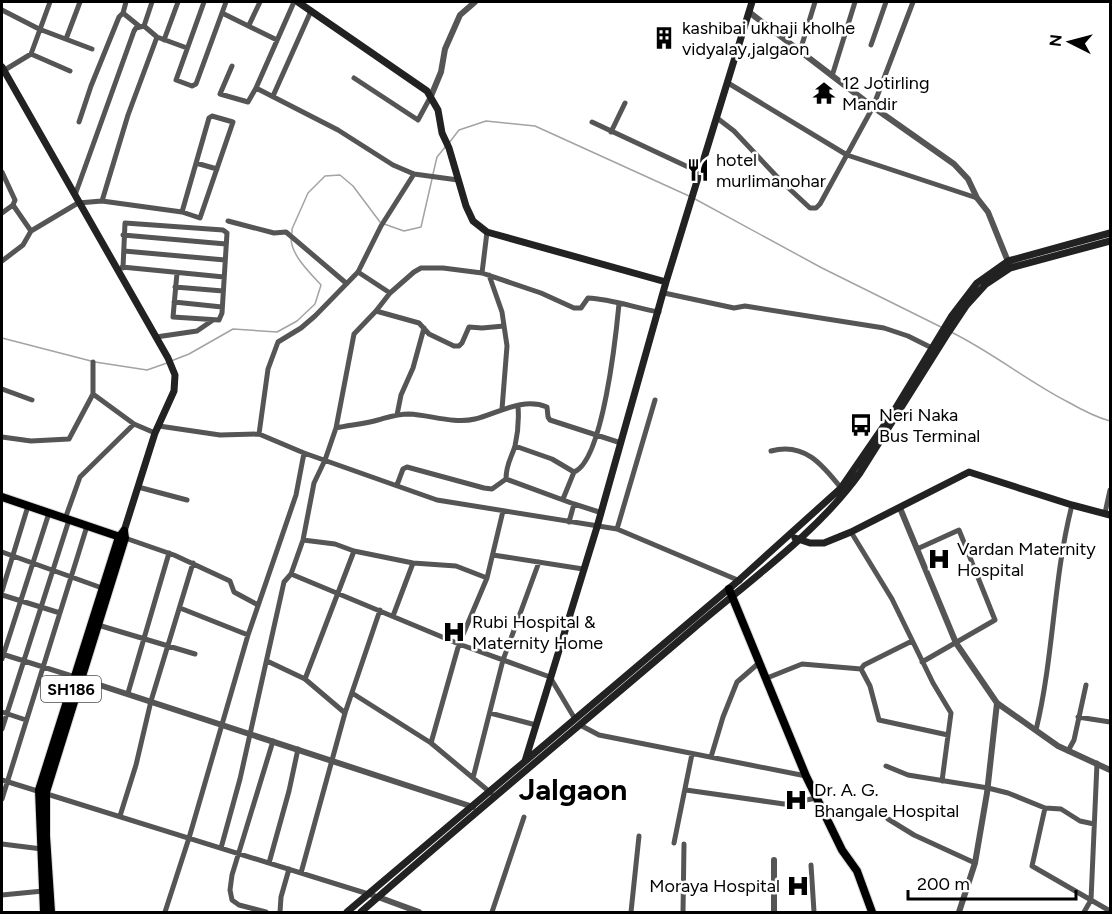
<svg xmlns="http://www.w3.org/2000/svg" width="1112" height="914" viewBox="0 0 1112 914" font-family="Figtree,sans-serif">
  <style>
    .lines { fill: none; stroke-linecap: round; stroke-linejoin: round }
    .stream { stroke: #a3a3a3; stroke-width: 1.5 }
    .primary-casing { stroke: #dbdbdb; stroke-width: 10 }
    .minor { stroke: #555; stroke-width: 5 }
    .tertiary { stroke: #555; stroke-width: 6 }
    .secondary { stroke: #222; stroke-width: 7 }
    .primary { stroke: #000; stroke-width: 8 }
    .labels { text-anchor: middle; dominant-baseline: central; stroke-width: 5; stroke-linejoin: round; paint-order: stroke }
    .shield { fill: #fff; stroke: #4c4c4c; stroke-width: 1.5 }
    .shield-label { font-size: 16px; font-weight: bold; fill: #000 }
    .poi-label { font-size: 18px; fill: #000; stroke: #fff; text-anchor: start }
    .town-label { font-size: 30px; font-weight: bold; fill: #000; stroke: #fff }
  </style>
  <rect width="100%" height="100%" fill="#fff"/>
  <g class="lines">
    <!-- stream -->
    <path class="stream" d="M449,143L459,130L486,121L535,126L689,196
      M433,174L437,157L446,146
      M695,199L822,268L941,327
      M384,224L404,231L421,227L432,179
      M292,233V229L308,193L325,176L340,175L353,186L380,222
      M951,332C992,352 1027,381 1068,402C1082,410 1095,417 1110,421
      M2,338L91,361
      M171,361L189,354L233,329L277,332L297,321L315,304L321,285C310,273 291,255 291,238
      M95,362L147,370L167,363"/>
    <!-- primary casing -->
    <g class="primary-casing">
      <path id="primary" d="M2,497L123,538
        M729,589L806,776L842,850L857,871L872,912
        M44,912L39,790L119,537L124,531
        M51,912L46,836V792L125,538L124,531"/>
    </g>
    <!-- minor -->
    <path class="minor" d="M126,2L123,13L139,26
      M152,2L144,26L157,37L187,48
      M204,2L176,80L192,86L196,84L226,2
      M2,10L39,29L92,49
      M222,13L277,40
      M249,25L260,2
      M66,39L80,2
      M164,40L178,2
      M871,45L886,2
      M800,51L815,2
      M31,54L70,71
      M232,66L220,94L248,102L256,88L294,2
      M3,71L31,54L50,2
      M832,76L855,2
      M354,78L418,120L431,96
      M728,83L847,155L977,198
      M256,88L338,130L393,165L414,174L458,180
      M273,96L311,11
      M717,118L734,131L781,181L810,208H816L820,204L873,107L913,2
      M79,122L91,86L119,17L123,13
      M592,122L701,173
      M611,132L625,103
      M196,163L217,169
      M2,172L15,200L13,205L2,213
      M75,195L134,31L136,28L144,26
      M102,201L128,115L157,37
      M228,221L274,233L286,232L346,283
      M31,231L78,203L102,201L182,212L200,218L233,122L212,116L209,118L182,212
      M123,235L226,244
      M124,251L225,260
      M2,261L23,245L31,231L13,205
      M122,267L224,277
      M123,268L125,223L223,230L227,233L222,313L219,320L173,317L177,273
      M358,272L381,226L414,174
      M482,273L487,232
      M489,275L502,312L507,346L502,409
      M175,287L223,291
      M664,293L734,308L745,306L884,328L908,336L932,348
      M174,302L222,307
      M376,311L419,323L429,334L454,346H459L462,343L469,327L482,328L504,326
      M156,337L197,331L213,320
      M2,389L32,400
      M93,394L134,424L155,433
      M397,415L401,395L413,368L424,328
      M159,426L220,435L259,434L304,453L437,500L617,529L740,581
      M336,428C350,425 364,424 378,420C389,417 397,414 409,414C430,415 454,424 475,419C498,413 523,397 547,407L548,417L550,420L621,443
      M259,434L268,369L278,342L301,328L315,316L358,272L390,293
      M2,437L31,441L69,439L93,394V362
      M515,446L552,459L574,472
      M771,451C804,442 822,464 841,488
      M506,479C506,464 511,459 515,446C518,433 519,419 518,406
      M397,485L403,469L407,467L484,488L492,489L506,479L574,504L599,512
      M138,487L187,500
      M563,499L574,472C603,461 616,335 619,304
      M1105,513L1110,490
      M65,519L80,477L134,424
      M569,522L574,504
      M617,529L655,400
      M851,532L892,599L933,683L951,713L942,781
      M125,538L174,555L230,581L234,592L258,605
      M303,540L335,544L354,551L413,563L456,566L487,578
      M917,549L959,530L995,620L922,662
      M2,552L102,588
      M493,555L583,569
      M291,574L459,644L550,677L575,719
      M2,591L28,506
      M2,595L60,613
      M180,608L248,635
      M393,616L413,563
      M98,625L195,654
      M2,654L75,677
      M2,659L49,513
      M267,661L305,679L345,713
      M861,669L870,686L879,720L948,735
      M767,678L802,664L861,669L864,665L912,641
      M305,679L354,551
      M128,693L169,553
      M352,693L431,743
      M2,712L26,720
      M490,713L536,725
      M1078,717L1110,722
      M580,725L599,735L806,776
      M2,729L69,520
      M1036,730C1054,656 1053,579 1072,505
      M1068,751L1074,740L1086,685
      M711,757L723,717L737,682L760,662
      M886,766L908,775L988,788L1008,793L1045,808L1061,809L1080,821L1094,824
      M473,778L503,660L539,562
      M2,780L378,897
      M686,790L784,804L817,798
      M491,793L431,743L459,644L487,578L503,511
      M2,799L87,526
      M1045,808L1032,866L1110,911
      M120,816L136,765L151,701L193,563
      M888,819L914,835L975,863
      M674,843L692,754
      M2,844L42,849
      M221,848L240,779L284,582L291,574L303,540L314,483L325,460L336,428L354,334L376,311L390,293L414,272L421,268H443L482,273L541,293L574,308H581L588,298C611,299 636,308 659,312
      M269,863L289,791L298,749
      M811,865L814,912
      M301,873L345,713L380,610
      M2,895L43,891
      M165,912L189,838L248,635L296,495L304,453
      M266,912L239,905L232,900L230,890L232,875L273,741
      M280,912L281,897L289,869
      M492,912L524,817
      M631,912L639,836
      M683,912L684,844
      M1084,912L1091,900L1097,763"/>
    <!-- tertiary -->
    <path class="tertiary" d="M749,12L873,107L954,164L968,179L977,198L988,212L1009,264
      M431,96L441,72L445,49L460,15L475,2
      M900,508L956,643L997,703L1058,746L1110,770
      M78,678L473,807
      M774,860V912
      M378,897L419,912
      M959,912L975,863L987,793L997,703"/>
    <!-- secondary -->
    <path class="secondary" d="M298,2L427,91L438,110L442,133L449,148L466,206L473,221L487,232L666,282
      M2,67L168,358L175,375L174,391L155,433L124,531
      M795,538L810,543H824L851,532L969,472L1072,505L1110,515
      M525,761L597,527L666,282L752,2
      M347,912L738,581L841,488L892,414L951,317L977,283L1008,261L1110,233
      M361,912C470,816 583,723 694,628C749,581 818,532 860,473L948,333L966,306L986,284L1010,268L1110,241"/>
    <!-- primary -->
    <use href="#primary" class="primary"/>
  </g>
  <!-- icons -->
  <defs>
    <g id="building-bare" transform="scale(1.8)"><path d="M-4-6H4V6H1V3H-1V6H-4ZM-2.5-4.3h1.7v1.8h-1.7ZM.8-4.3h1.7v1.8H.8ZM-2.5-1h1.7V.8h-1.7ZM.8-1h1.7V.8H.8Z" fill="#000" stroke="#fff" stroke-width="2.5" paint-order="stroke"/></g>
    <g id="temple-bare" transform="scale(1.8)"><path d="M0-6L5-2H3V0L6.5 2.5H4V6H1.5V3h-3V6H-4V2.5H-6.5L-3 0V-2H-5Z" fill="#000" stroke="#fff" stroke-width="2.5" paint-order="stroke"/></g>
    <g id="restaurant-bare" transform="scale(1.8)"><path d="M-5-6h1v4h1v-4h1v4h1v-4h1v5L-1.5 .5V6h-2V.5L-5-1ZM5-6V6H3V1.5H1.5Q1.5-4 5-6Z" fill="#000" stroke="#fff" stroke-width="2.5" paint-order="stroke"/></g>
    <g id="bus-bare" transform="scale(1.8)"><path d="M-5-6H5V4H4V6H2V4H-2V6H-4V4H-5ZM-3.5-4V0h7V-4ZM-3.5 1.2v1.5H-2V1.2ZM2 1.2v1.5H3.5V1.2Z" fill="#000" stroke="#fff" stroke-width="2.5" paint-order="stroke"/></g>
    <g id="hospital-bare" transform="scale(1.8)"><path d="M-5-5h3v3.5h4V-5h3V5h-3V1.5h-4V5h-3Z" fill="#000" stroke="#fff" stroke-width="2.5" paint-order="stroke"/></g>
  </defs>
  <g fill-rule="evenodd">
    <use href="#building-bare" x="664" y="38"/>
    <use href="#temple-bare" x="824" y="93"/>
    <use href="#restaurant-bare" x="698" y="170"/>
    <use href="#bus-bare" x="861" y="425"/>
    <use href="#hospital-bare" x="939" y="559"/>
    <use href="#hospital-bare" x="454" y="632"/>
    <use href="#hospital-bare" x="796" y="800"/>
    <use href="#hospital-bare" x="798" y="886"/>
  </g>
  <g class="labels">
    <!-- shield labels -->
    <rect class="shield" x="41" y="676" width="60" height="26" rx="4.5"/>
    <g class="shield-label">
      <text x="71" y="689">SH186</text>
    </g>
    <!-- poi labels -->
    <g class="poi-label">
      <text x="682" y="28">kashibai ukhaji kholhe<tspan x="682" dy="21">vidyalay,jalgaon</tspan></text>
      <text x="842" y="83">12 Jotirling<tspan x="842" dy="21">Mandir</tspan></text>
      <text x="716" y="160">hotel<tspan x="716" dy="21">murlimanohar</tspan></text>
      <text x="879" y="415">Neri Naka<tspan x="879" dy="21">Bus Terminal</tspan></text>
      <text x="957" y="549">Vardan Maternity<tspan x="957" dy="21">Hospital</tspan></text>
      <text x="472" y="622">Rubi Hospital &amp;<tspan x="472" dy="21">Maternity Home</tspan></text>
      <text x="814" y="790">Dr. A. G.<tspan x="814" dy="21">Bhangale Hospital</tspan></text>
      <text x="780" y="886" text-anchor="end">Moraya Hospital</text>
    </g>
    <!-- town labels -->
    <g class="town-label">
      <text x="573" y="789">Jalgaon</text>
    </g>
  </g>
  <!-- border -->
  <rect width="1112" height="914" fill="none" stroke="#000000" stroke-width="6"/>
  <!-- north arrow -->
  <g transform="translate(1070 42) rotate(276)" stroke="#ffffff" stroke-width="4.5" paint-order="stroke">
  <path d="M0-4.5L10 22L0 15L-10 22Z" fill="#000000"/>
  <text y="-9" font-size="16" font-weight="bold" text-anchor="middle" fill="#000000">N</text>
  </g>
  <!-- scale -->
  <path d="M908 890v9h168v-9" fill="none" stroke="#000000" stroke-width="3"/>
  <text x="917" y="890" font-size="18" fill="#000000" stroke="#ffffff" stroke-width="4.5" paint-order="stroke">200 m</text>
</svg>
